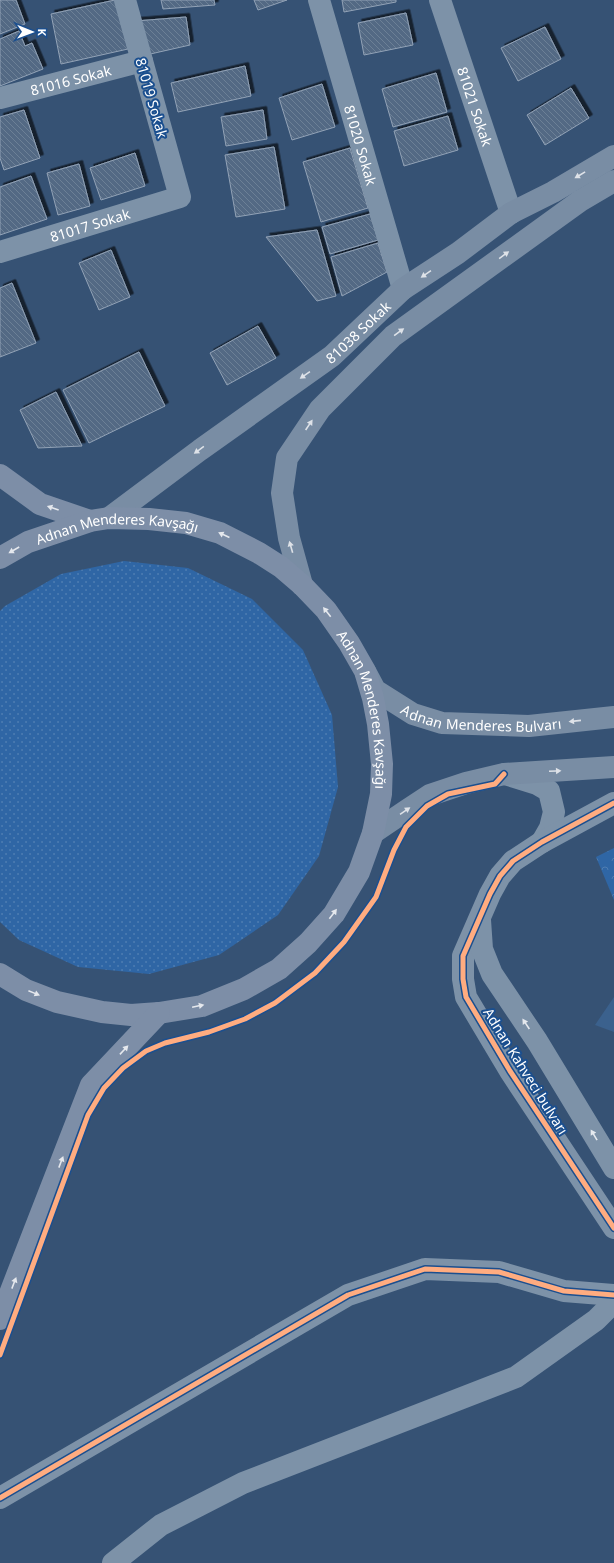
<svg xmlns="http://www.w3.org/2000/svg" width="614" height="1563" viewBox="0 0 614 1563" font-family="'Noto Sans',sans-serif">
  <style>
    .grass { fill: url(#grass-dots) }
    .park { fill: url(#park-crowns) }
    .water { fill: #3b618d }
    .building { fill: url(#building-back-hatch); stroke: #92a2b6; filter: url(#shadow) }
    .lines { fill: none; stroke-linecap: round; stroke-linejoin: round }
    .street { stroke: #7d92a8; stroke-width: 22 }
    .secondary { stroke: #798da4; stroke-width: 22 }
    .primary { stroke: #7d8ea7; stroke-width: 22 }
    .cycleway-casing { stroke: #1b4f8f; stroke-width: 8 }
    .cycleway { stroke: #ffac80; stroke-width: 5 }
    .oneway { fill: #dee2e8 }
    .oneway2 { fill: #e5e8ed }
    .oneway3 { fill: #e5e9ee }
    .labels { text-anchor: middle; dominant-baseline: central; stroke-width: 4; stroke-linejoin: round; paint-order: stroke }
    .street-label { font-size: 14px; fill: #fff; stroke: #1b4f8f }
  </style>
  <defs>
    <pattern id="grass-dots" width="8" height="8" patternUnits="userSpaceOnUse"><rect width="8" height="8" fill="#2f66a5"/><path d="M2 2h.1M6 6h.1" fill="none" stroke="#4e7db2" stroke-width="1.8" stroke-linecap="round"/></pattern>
    <pattern id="park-crowns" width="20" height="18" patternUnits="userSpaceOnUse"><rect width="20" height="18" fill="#2f66a5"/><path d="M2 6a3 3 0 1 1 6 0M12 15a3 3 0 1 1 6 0" fill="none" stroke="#4e7db2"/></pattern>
    <pattern id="building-back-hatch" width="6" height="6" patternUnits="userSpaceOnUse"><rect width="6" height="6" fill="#526984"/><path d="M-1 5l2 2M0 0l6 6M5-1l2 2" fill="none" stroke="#6c8096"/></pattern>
    <filter id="shadow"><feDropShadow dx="3.5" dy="-3.5" stdDeviation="0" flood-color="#0009"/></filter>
  </defs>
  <rect width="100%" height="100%" fill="#365274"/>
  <!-- grass -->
  <path class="grass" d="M124,561L188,568L252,599L303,650L332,715L338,787L319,856L278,915L219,955L149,974L78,967L19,940L0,922V611L5,606L61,574Z"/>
  <!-- park -->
  <path class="park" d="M614,848V900L596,857Z"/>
  <!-- water -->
  <path class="water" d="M614,997V1032L595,1025Z"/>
  <!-- building -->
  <path class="building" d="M0,0H16L25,24L0,34Z
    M115,0L128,49L61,64L51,14Z
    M161,0H214L215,5L163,9Z
    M254,0H287L258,10Z
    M342,0H396V2L344,12Z
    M406,13L413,45L364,55L358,23Z
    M186,17L190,45L146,55L136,21Z
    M545,27L561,59L518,81L501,48Z
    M19,31L25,46L32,43L43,69L0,86V39Z
    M245,66L251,96L178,112L171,83Z
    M436,73L447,112L393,127L382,89Z
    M322,84L335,127L292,140L279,98Z
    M571,88L589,118L545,145L527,115Z
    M24,110L40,158L4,170L0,158V117Z
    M263,110L267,139L226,146L221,117Z
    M448,116L458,150L404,166L394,131Z
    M274,147L285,209L236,217L225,155Z
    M350,148L368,208L321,222L303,162Z
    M135,153L145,186L101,200L90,168Z
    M79,164L90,206L58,215L47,173Z
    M31,176L47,219L0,235V187Z
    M370,214L378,240L330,254L322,227Z
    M317,230L336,296L317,301L266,237Z
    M378,243L387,272L342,296L331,257Z
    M111,250L130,297L99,310L79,263Z
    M12,283L36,343L0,357V288Z
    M258,326L276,358L227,385L210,353Z
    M139,352L165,406L89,443L63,390Z
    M56,392L82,446L38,448L20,410Z"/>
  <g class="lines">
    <!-- street -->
    <g class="street">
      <path id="s1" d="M319,0L403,289"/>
      <path id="s2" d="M440,0L511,213"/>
      <path id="s3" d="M0,98L142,61"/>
      <path id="s4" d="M0,252L180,197L125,0"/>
      <path d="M505,774L537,784L549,791L554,812L550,828L542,842"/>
      <path d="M614,803L542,842L513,861L500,876L490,894L463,956V979L466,997L510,1071L614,1228"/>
      <path d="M480,920L482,949L492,974L537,1041L614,1168"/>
      <path d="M0,1498L348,1295L425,1269L499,1272L564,1291L614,1295"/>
      <path d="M113,1563L161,1525L243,1483L516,1377L596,1320L614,1302"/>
    </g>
    <!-- secondary -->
    <g class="secondary">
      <path id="s5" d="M109,518L200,450L332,356L403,289L458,253L511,213L553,192L614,156"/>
      <path d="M302,585L289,538L282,493L287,458L320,409L393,336L580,201L614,181"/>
      <path id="s6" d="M366,673L375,690L413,714L442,723L529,726L614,717"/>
      <path d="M373,833L407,810L430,795L466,783L504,774L614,767"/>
    </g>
    <!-- primary -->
    <g class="primary">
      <path d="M0,475L40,504L90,521"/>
      <path id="s7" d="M0,558L28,542L90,521L109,518L149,519L186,523L220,533L259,553L281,567L302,585L326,610L349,643L365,671L373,698L378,724L382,764L381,794L373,833L359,872L334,914L308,943L279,969L244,989L202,1006L159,1013L131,1015L102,1012L57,1002L26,990L0,974"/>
      <path d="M0,1319L91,1085L159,1013"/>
    </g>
    <!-- cycleway casing -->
    <g class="cycleway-casing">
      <path id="cycleway" d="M614,803L542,842L513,861L500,876L490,894L463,956V979L466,997L510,1071L614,1228
        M0,1355L88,1115L104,1088L123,1068L146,1051L165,1043L209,1032L245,1019L275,1003L315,973L344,942L376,897L394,850L406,827L427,806L448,794L495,784L504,774
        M0,1498L348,1295L425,1269L499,1272L564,1291L614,1295"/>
    </g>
    <!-- cycleway -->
    <use href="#cycleway" class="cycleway"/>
  </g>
  <!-- one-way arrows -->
  <defs><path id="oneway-solid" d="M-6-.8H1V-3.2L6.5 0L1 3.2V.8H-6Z"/></defs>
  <g class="oneway">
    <use href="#oneway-solid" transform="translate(580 175) rotate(149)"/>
    <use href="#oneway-solid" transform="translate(504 255) rotate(-36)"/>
    <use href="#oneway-solid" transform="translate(426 274) rotate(146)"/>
    <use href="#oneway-solid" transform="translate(399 332) rotate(-36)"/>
    <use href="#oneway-solid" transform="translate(305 375) rotate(145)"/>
    <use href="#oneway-solid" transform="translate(309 425) rotate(-56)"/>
    <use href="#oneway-solid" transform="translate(199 450) rotate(144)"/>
    <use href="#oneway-solid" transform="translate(291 547) rotate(-106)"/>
    <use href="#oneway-solid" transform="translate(575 721) rotate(174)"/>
    <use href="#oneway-solid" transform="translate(555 771) rotate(-3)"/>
    <use href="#oneway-solid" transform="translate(405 811) rotate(-34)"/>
  </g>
  <g class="oneway2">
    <use href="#oneway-solid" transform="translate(53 508) rotate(-161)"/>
    <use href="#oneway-solid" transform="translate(224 535) rotate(-155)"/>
    <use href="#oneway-solid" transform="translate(14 550) rotate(150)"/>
    <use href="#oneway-solid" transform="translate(327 612) rotate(-128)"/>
    <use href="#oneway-solid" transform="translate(333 914) rotate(-53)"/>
    <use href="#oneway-solid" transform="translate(34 993) rotate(22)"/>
    <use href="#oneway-solid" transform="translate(198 1006) rotate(-12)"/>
    <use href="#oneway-solid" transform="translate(124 1050) rotate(-47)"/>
    <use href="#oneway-solid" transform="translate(61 1162) rotate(-69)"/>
    <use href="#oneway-solid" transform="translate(14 1283) rotate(-69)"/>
  </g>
  <g class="oneway3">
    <use href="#oneway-solid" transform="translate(526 1024) rotate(-124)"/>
    <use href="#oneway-solid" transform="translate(594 1135) rotate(-121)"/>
  </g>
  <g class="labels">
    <!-- street labels -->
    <g class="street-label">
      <text stroke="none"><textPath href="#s3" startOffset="73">81016 Sokak</textPath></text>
      <text transform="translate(152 98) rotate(74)">81019 Sokak</text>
      <text stroke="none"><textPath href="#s2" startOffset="112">81021 Sokak</textPath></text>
      <text stroke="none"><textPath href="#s1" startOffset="151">81020 Sokak</textPath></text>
      <text stroke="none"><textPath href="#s4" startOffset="94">81017 Sokak</textPath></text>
      <text stroke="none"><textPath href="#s5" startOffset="311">81038 Sokak</textPath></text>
      <text stroke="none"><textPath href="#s7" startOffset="124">Adnan Menderes Kavşağı</textPath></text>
      <text stroke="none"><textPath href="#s7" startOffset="471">Adnan Menderes Kavşağı</textPath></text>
      <text stroke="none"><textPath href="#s6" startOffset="133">Adnan Menderes Bulvarı</textPath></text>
      <text transform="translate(526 1071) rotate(58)">Adnan Kahveci bulvarı</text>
    </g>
  </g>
  <!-- north arrow -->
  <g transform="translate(32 32) rotate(91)" stroke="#1b4f8f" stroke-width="3" paint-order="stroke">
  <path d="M0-3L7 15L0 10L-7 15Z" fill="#ffffff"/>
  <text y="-6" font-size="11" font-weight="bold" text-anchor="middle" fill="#ffffff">K</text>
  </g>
</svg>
